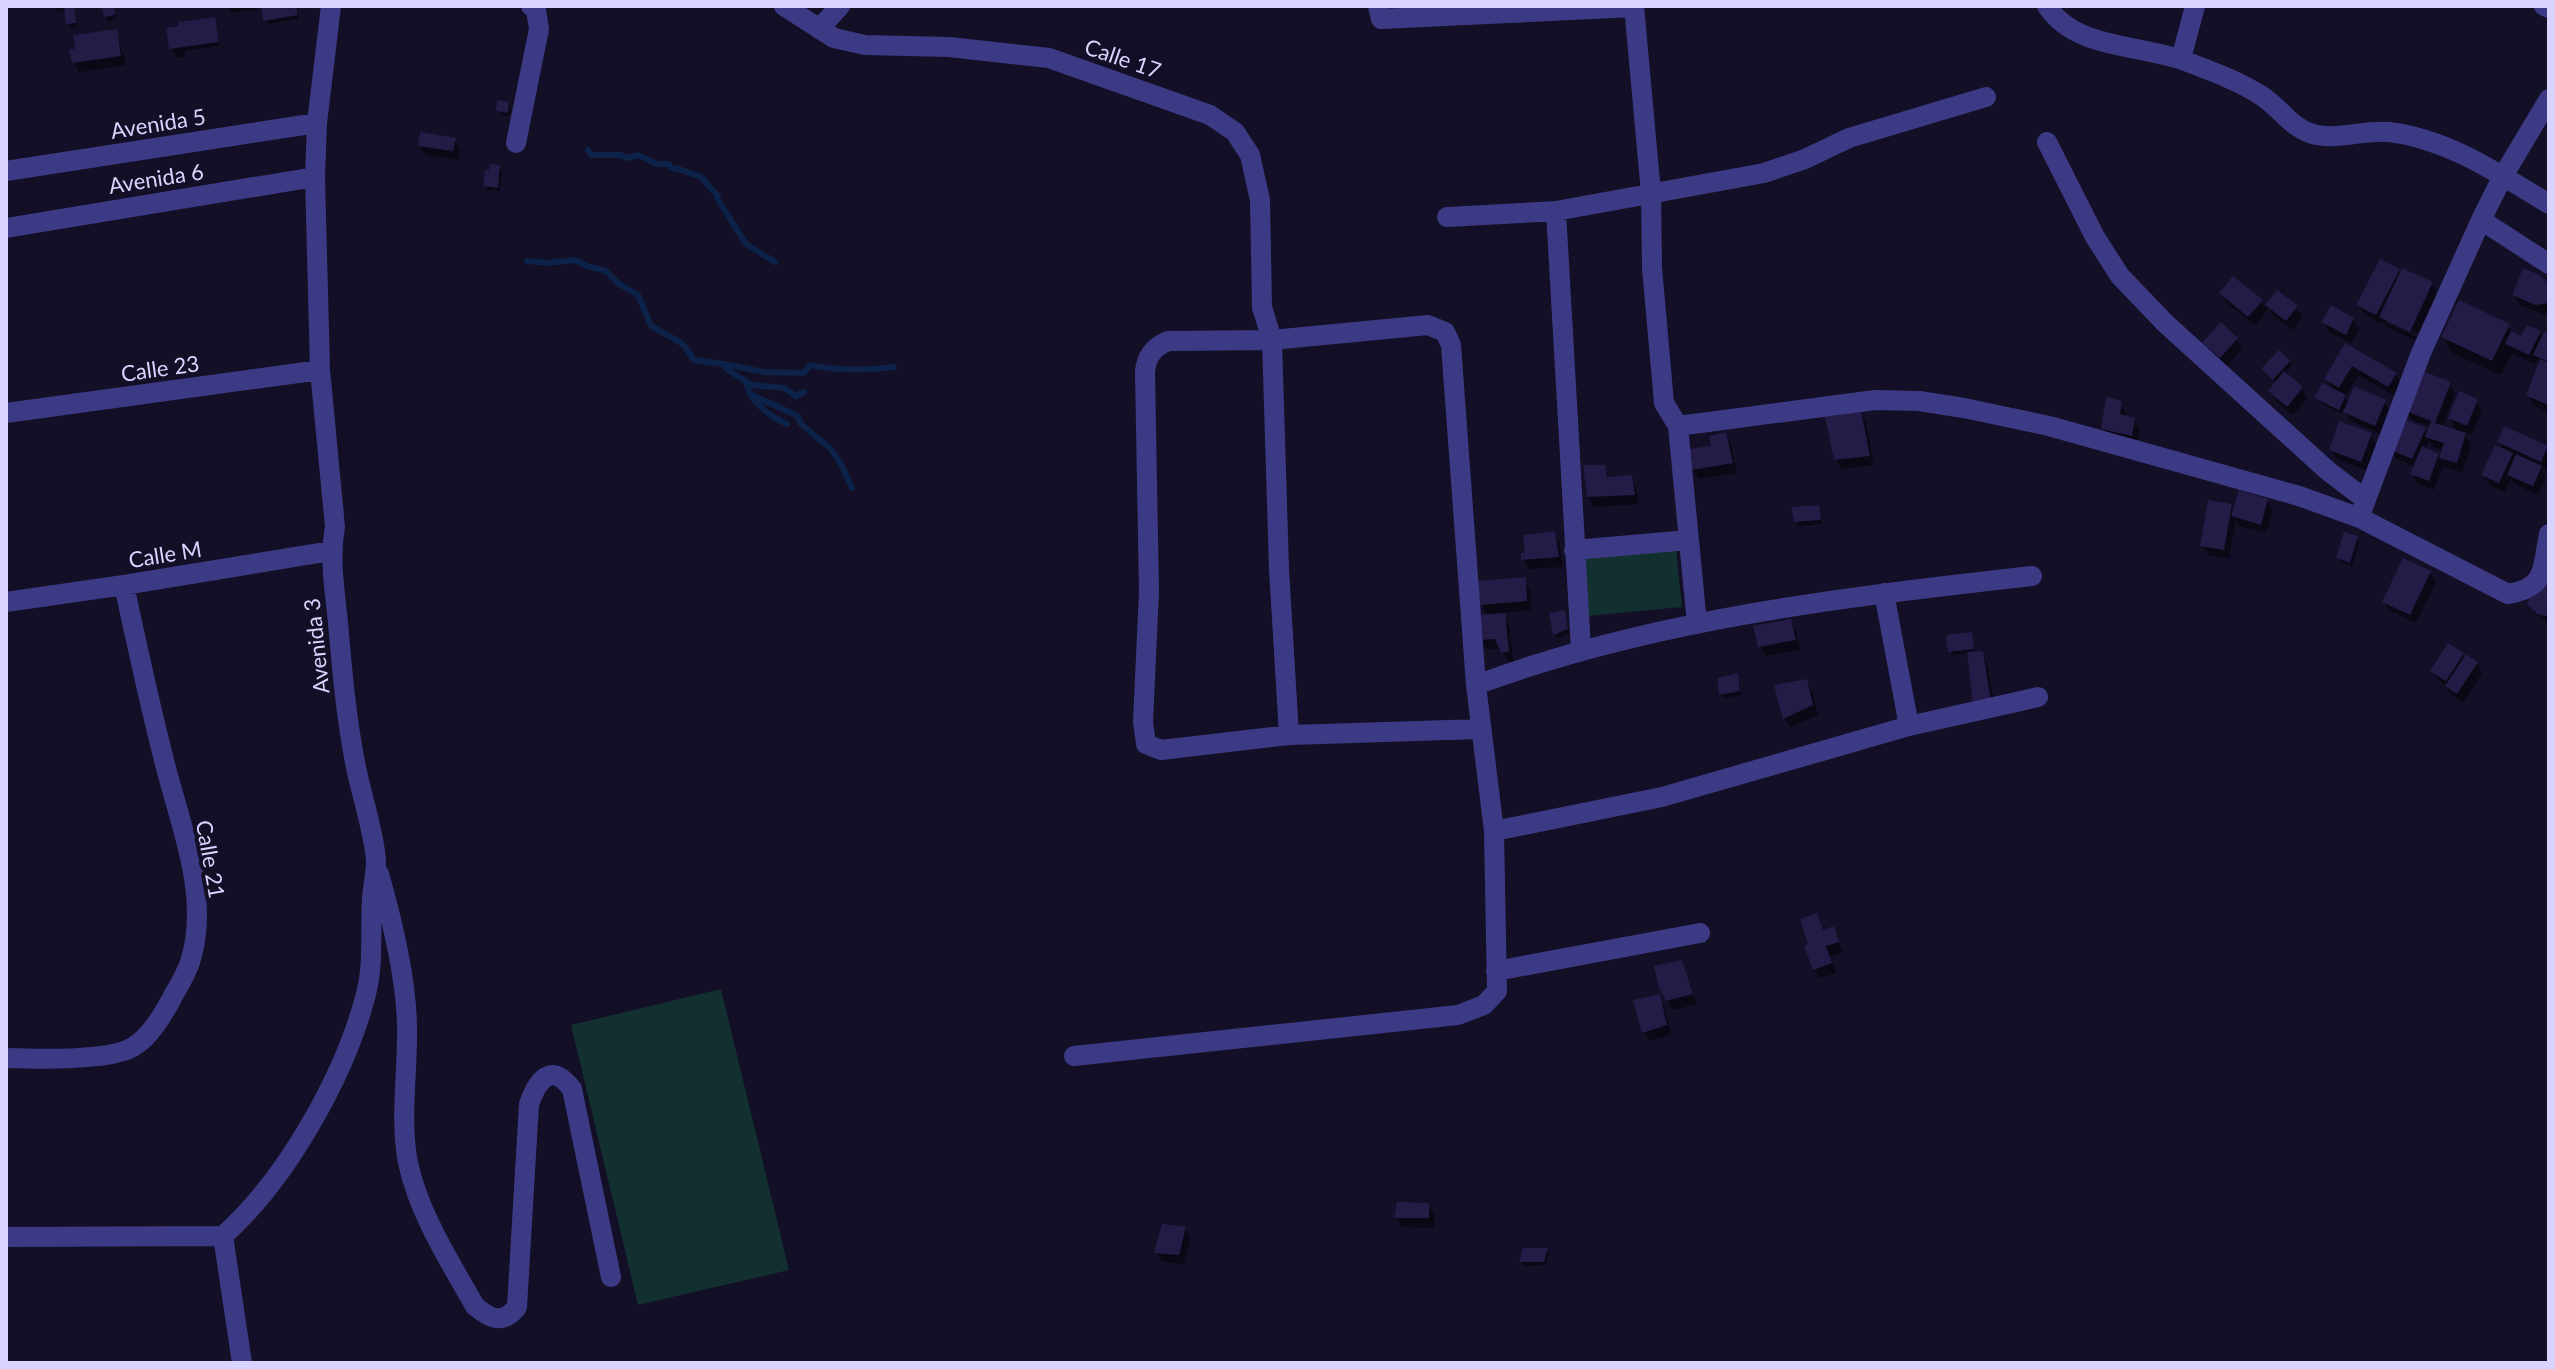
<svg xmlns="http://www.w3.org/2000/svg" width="2555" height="1369" viewBox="0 0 2555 1369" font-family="Lato,sans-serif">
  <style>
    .green { fill: #12302f }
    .shadow { fill: #0007; fill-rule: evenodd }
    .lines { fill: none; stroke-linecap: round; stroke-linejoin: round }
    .stream { stroke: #0c2248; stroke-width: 6 }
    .building { fill: #241b47 }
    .street { stroke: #3d3a85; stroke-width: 20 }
    .labels { text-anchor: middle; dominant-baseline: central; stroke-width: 8; stroke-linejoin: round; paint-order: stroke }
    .street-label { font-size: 22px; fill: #d9d4ff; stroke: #130f26 }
  </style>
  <rect width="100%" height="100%" fill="#130f26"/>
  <!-- green -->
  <path class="green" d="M1676,548L1682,607L1587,616L1582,557Z
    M721,989L789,1270L638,1305L571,1025Z"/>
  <!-- shadow -->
  <path class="shadow" d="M55,6H74L77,27L71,28L67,10L57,12Z
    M102,6H114L116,19L108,21Z
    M229,6H257V9L232,13Z
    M263,6H297L299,19L268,24Z
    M214,19L220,46L185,51L186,57L177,58L171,48Z
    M116,31L126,65L79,72L74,62Z
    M508,104L511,108L509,116L500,115L498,110Z
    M454,139L460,149L458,160L426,155L420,146Z
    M499,167L502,171L499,191L487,190L485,185Z
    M2399,270L2401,275L2432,284L2438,293L2418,333L2387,319V323L2417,337L2415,340L2387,327L2383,321L2382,324L2364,314L2359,305Z
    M2549,290V313L2542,314L2520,305L2514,295Z
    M2277,293L2296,308L2302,317L2292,330L2273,315L2269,308L2255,325L2227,303L2221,294L2261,301L2265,308Z
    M2353,319L2359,329L2351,343L2329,332L2324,322Z
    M2508,326L2514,336L2522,339L2540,333L2543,338L2549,335V412L2534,406L2528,396L2542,360L2538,359L2535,364L2512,353L2501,375L2452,353L2444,337Z
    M2237,339L2242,349L2226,367L2210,352L2205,343Z
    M2346,346L2395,374L2401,384L2394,395L2358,375L2345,397L2349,404L2385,402L2390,412L2380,434L2351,421L2344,408L2341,413L2319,402L2316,398L2333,391L2327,379Z
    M2289,362L2291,366L2284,374L2302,389L2307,398L2293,415L2276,401L2270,391L2277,383L2266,373Z
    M2450,384L2455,394L2442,427L2458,433L2450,418L2476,401L2482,411L2472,435L2463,431L2471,445L2462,472L2443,466L2434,490L2418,484L2413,474L2416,467L2396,459L2391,449L2424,430L2428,436L2431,427L2412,420L2406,410ZM2429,440L2433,447L2444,450L2442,457L2425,450Z
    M2120,403L2126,413V418L2133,419L2139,429L2137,445L2109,439L2103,429Z
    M1860,413L1866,423L1874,465L1842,469L1836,459Z
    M1725,434L1731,444L1737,473L1699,479L1693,469Z
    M2370,435L2376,445L2367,470L2337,459L2331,450Z
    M2499,442L2547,447L2549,465L2546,471L2541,469L2546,477L2538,495L2515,484L2511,478L2505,492L2489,485L2483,475L2504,451Z
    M1604,467L1610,479L1631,477L1636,487L1639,504L1594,507L1589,497Z
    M2267,500L2273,510L2266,533L2239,526L2236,519L2229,558L2208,555L2202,545L2231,506L2234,513Z
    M1818,507L1822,524L1798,526L1796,521Z
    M1554,533L1559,542L1563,567L1528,569L1523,555Z
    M2357,537L2359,542L2352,566L2341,562L2338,558Z
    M2430,573L2436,583L2416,623L2390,611L2384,602Z
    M1524,579L1530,589L1531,610L1502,613L1509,625L1513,661L1508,662L1501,649H1486L1481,639L1488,616L1482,604Z
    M2549,585V624L2535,614L2529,604Z
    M1564,612L1569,633L1557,638L1555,634Z
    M1790,621L1796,631L1800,650L1766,656L1760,646Z
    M1971,634L1975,654L1982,653L1987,663L1995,710L1969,653L1953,655L1950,651Z
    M2462,655L2465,659L2477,663L2482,673L2463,703L2453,696L2432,671Z
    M1737,676L1742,695L1724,698L1721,694Z
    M1806,681L1812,691L1818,715L1790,727L1784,718Z
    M1816,916L1824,932L1833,929L1843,952L1830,956L1836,973L1820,978L1814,969L1811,945Z
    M1681,962L1697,1004L1673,1010L1667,1000Z
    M1659,996L1664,1006L1671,1035L1650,1041L1644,1032Z
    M1428,1205L1434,1215V1228L1402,1227L1397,1218Z
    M1185,1229L1190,1239L1184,1264L1162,1262L1157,1252Z
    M1525,1250H1547L1549,1254L1546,1265L1523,1266L1521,1262Z"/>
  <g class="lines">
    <!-- stream -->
    <path class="stream" d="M588,150L591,155H621L627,158L638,155L657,164H669L671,168C682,168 689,174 700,176L718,196L717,198L746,244L775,262
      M527,261L548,263L575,260L587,266L606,271L619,284L638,295L651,326C661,332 671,336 681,343C687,347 690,355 694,360L724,364L726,369L752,385L784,388L796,396L804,392
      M724,364L763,372L804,373L810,365C839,371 864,371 894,367
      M746,382C750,402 769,416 787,424
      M754,396L798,416L800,423L831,449L841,464L852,488"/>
  </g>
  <!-- building -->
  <path class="building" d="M64,6H74L76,23L66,24Z
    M102,6H114L115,15L104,17Z
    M261,6H296L298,15L263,21Z
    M215,17L219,42L169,49L166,28L179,26L178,22Z
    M117,29L121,56L72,63L69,49H75L73,35Z
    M497,100L509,102L508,113L496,111Z
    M420,132L456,138L453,151L418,146Z
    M490,164L500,165L498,188L483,186L485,170H489Z
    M2380,259L2400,269L2376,315L2356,305Z
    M2402,268L2433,282L2410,332L2379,317Z
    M2523,268L2540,275L2549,285V303L2535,305L2512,295Z
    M2233,276L2263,300L2248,317L2219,293Z
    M2277,290L2298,306L2286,321L2265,305Z
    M2459,300L2510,324L2492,361L2441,337Z
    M2331,305L2354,318L2346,335L2321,322Z
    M2221,322L2238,338L2220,358L2202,343Z
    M2527,325L2541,331L2529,355L2505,344L2511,331L2521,336Z
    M2544,331L2549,333V362L2533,355Z
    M2345,343L2397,373L2388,387L2352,366L2339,388L2324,379Z
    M2279,350L2290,361L2273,380L2261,369Z
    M2540,359L2549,363V405L2526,396Z
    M2420,370L2451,382L2435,423L2466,433L2457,463L2439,458L2444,443L2425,437L2431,421L2404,410Z
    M2284,371L2303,387L2287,407L2268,391Z
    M2322,383L2346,395L2339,410L2314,398Z
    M2354,386L2386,400L2375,426L2343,412Z
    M2459,391L2478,399L2467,426L2448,418Z
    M2106,397L2122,401L2120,414L2135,418L2132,436L2101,429Z
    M1861,411L1870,456L1834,460L1825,417Z
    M2402,418L2426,428L2412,459L2388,449Z
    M2339,421L2372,433L2361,462L2329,450Z
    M2504,426L2548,446L2541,462L2497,442Z
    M1726,432L1733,463L1692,470L1689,449L1711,446L1709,436Z
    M2495,445L2513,453L2499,483L2481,475Z
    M2422,446L2439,454L2429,481L2410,474Z
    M2516,454L2542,466L2533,486L2507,475Z
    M1583,465H1605L1607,477L1632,475L1635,495L1587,497Z
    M2239,490L2268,499L2261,525L2231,516Z
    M2208,500L2232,504L2224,550L2200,546Z
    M1819,505L1821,520L1794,522L1791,507Z
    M1555,531L1559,557L1521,560V553H1525L1523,535Z
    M2344,532L2358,536L2350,563L2336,558Z
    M2403,558L2431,571L2410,615L2382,602Z
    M1526,577L1527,601L1480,605L1478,581Z
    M2545,582L2549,583V617L2537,614L2527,604L2534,589Z
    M1565,610L1568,629L1553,635L1549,613Z
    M1505,613L1509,652L1501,653L1495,639L1479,640L1475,615Z
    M1791,619L1796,640L1758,647L1753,626Z
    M1972,632L1974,649L1948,652L1946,635Z
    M2448,643L2464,653L2446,681L2430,671Z
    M1983,651L1991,701L1973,704L1967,652Z
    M2466,654L2478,662L2457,694L2445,686Z
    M1738,673L1740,691L1719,695L1717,678Z
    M1807,679L1813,705L1783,719L1774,685Z
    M1817,913L1823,930L1834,926L1839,942L1826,946L1832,963L1813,970L1804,946L1808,944L1800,919Z
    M1682,960L1693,994L1666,1001L1658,985L1654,966Z
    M1660,994L1667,1025L1642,1033L1633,1000Z
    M1397,1202L1429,1203V1218H1394Z
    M1162,1224L1186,1227L1179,1255L1154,1253Z
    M1523,1248H1548L1544,1262H1519Z"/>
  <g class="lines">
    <!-- street -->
    <path class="street" d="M784,6L834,38L865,45L949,47L1049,58L1210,115L1235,132L1250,155L1260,200L1262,307L1272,340L1279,569L1289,735
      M1378,6L1381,19L1634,7
      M1634,6L1651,193L1652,268L1664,403L1678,426L1697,624
      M2047,6C2076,50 2140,44 2185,61C2211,71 2239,81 2262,96C2279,107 2291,127 2310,133C2335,142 2364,129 2389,132C2448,139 2499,174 2549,204
      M2544,6L2549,8
      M819,29L840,6
      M2181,59L2195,6
      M2047,142L2095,237L2120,276L2165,323L2328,471L2365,499
      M516,143L539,29L536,10L531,6
      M6,171L317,123
      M1556,211L1581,649
      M1447,217L1556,211L1764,173L1805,159L1849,138L1986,97
      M2481,220L2549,264
      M6,228L315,177
      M6,413L320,370
      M1678,426L1875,400L1919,401L1964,408L2049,426L2299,496L2360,518L2508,594C2547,588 2542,568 2549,534
      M2362,510L2421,353L2481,220L2503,176L2549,99
      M1574,550L1689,540
      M1884,593L1909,726
      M6,602L124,585L331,551
      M1476,685C1653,619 1845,597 2032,576
      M1494,831L1662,797L1909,726L2038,697
      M379,874C393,923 408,984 407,1035C407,1078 400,1121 408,1163C419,1214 450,1262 475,1306C490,1319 503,1325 517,1307L529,1104C538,1079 551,1062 572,1089L611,1277
      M1496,971L1700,933
      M1074,1056L1458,1015L1484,1005L1497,991L1494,831L1476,685L1451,345L1445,332L1428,325L1272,340L1168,341C1154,347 1146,356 1145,372L1149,592L1143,722L1146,744L1161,750L1289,735L1480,729
      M6,1058C34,1059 110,1061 133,1047C150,1037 162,1016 171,1000C177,988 186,975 190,962C212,894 177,818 162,752C148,697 136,641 124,585
      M223,1236C286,1180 345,1076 366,994C374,963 370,930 372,898C373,886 376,874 376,862C375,834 360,791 355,762C346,716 342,669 338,623C335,591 329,560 335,527L320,370L315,177L317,123L331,6
      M223,1236L242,1363
      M6,1237L223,1236"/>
  </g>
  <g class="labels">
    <!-- street labels -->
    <g class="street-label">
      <text transform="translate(1123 58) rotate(19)">Calle 17</text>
      <text transform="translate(158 123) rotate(-9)">Avenida 5</text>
      <text transform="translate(156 178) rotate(-9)">Avenida 6</text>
      <text transform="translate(160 368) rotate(-8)">Calle 23</text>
      <text transform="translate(165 554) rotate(-9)">Calle M</text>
      <text transform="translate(316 646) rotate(-96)">Avenida 3</text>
      <text transform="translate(211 859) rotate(80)">Calle 21</text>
    </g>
  </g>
  <!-- border -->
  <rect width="2555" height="1369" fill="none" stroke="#d9d4ff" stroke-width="16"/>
</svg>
